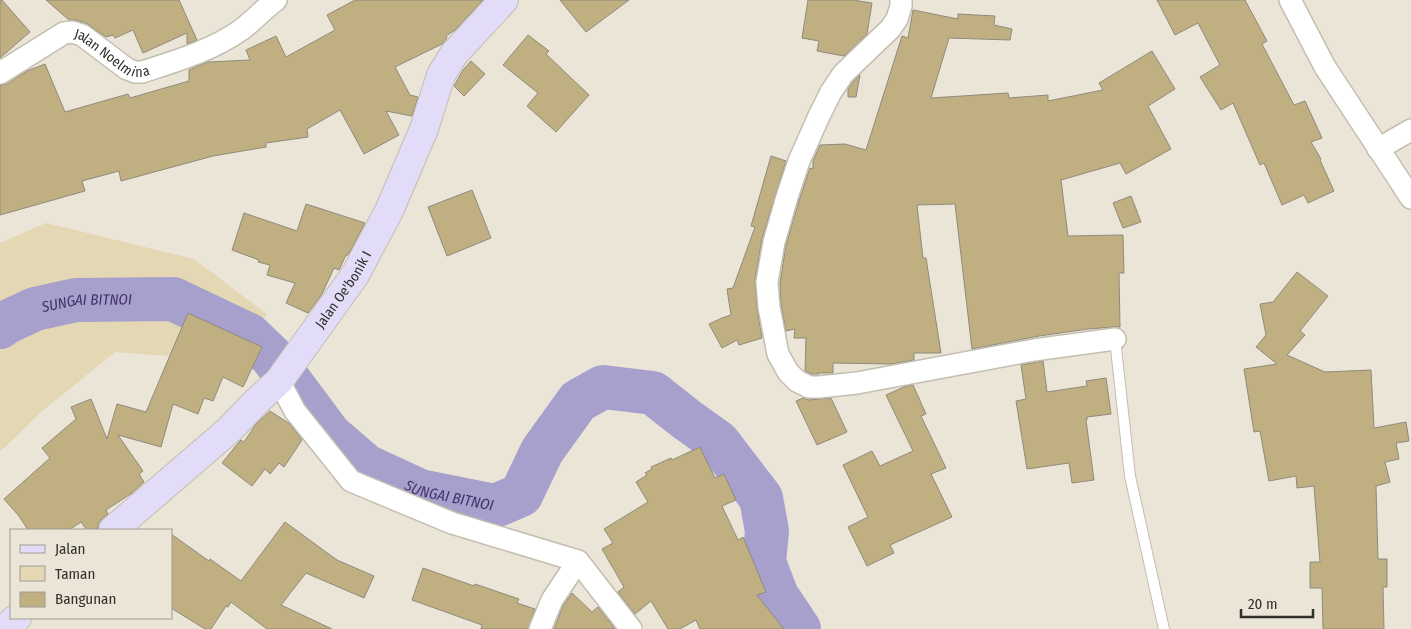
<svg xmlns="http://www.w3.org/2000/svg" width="1411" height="629" viewBox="0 0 1411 629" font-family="'Fira Sans Condensed',sans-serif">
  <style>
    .green { fill: #e4d7b4 }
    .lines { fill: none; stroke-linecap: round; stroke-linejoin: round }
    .river { stroke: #a79fcc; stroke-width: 44 }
    .building { fill: #c0af80; stroke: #8f8a7d }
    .lane-casing { stroke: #c3beb0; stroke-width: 12 }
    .street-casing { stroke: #c3beb0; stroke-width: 24 }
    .secondary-casing { stroke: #c3beb0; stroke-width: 30 }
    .lane { stroke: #fff; stroke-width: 10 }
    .street { stroke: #fff; stroke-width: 21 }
    .secondary { stroke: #e2dcf8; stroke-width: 28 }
    .labels { text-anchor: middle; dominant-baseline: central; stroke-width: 5; stroke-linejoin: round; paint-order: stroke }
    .street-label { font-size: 14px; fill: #312f2a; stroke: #eae5d7 }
    .water-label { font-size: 15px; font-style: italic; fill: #40316b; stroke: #eae5d7 }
  </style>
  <rect width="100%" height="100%" fill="#eae5d7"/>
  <!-- green -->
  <path class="green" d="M46,223L194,259L267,314L232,361L115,352L41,412L0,452V243Z"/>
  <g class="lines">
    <!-- river -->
    <path class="river" id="s1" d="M0,327L5,323L35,309L76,300L173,299L249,335L271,356L330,435L366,466L420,491L495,506L521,495L542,451L578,401L603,387L653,393L686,419L718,442L761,498L767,531L764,562L777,596L799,629"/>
  </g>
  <!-- building -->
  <path class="building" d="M0,0H2L30,32L0,58Z
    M46,0H179L197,40L187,44V33L143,53L133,30L115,38L113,35L106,37L86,23L76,20H69Z
    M355,0H483L455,30L446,36L447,38L442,44L395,67L410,95L418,97L412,116L386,111L399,135L364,154L340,110L307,129L308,137L266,143V147L213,156L121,181L119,171L82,181L85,191L0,215V85L7,84L27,71L45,64L65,112L128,94L130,98L189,81V70L208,62L250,60L246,50L276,36L286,57L335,30L327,15Z
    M560,0H629L586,32Z
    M808,0H853L872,3L867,34L844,56L817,51L819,41L802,38Z
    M1157,0H1245L1267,41L1262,44L1294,105L1305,101L1322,138L1311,142L1321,159L1320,160L1334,191L1308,203L1304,195L1282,205L1264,163L1260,165L1233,103L1221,110L1200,77L1220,65L1198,23L1175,35Z
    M913,10L958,19V14L995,16L994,25L1012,29L1010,40L949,38L931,98L1008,93L1009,98L1048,95V101L1103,90L1099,83L1152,51L1175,89L1148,106L1171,149L1126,174L1120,163L1061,180L1068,236L1123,235L1124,273H1119L1120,327H1113L1088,329L1039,336L972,349L955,204L917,205L923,258H926L941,353H914V360L891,364L833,363V373H818L819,374H812L805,371L806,338H794L795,329L786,331L781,305L780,283L786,245L799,201L810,168L813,169V161L820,145L845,144L866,150L902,36L908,38Z
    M528,35L549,51L546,54L589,95L556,132L527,106L538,93L503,65Z
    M471,61L485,74L464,96L454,86L463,70Z
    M860,75L856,97H848V89L853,82Z
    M771,156L786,161L762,239L755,280L757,308L762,338L739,345L737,340L722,348L709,324L722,318L731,315L727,289L733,288L755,227L751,226Z
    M472,190L491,238L447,256L428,207Z
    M1131,196L1141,222L1123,228L1113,203Z
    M306,204L365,223L348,255H346L339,270L334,268L322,294L308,313L286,303L295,283L267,275L270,265L258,262L259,260L232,250L244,213L297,231Z
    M1297,272L1328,296L1300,331L1305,335L1287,355L1325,372L1371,370L1374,428L1406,422L1409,441L1396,443L1399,459L1385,462L1390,482L1376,486L1378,559H1387V587H1383L1384,629H1323L1322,588H1310V562H1320L1314,486L1297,488L1296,476L1269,481L1260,431L1254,432L1244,369L1277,364L1256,347L1266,335L1260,304L1273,302Z
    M188,313L262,347L243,387L223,377L213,401L204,398L198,414L173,404L161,447L118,435L143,471L139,474L144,482L132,493L106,510L108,514L102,519L98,524V528L95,530H87L81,522L69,530H28L19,516L4,499L50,458L42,448L76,419L71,407L91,399L107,439L117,404L146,412Z
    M1043,361L1047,392L1087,386L1086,381L1106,378L1111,414L1087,417V420H1086L1094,480L1072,483L1069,463L1027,469L1016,401L1026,399L1021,365Z
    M913,385L926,414L921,416L946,468L931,474L952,517L890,545L894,553L867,566L848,527L868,517L843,465L872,451L880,466L913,451L886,395L904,387Z
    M803,398L809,400L831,398L847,432L817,445L796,401Z
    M270,411L290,424L302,440L284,467L279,463L270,474L265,469L252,486L222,463L239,442L241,440L244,442L256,424Z
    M700,447L715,478L724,474L736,500L722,506L738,540L743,537L766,592L757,595L784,629H700L696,620L680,629H668L651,601L635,614L618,592L624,587L602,549L613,543L604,529L648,502L636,482L647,475L645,473L652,469L651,467L671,458L672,460Z
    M285,522L337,560L374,576L364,598L306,573L281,605L332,629H267L231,602L228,607L226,606L211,629H205L171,608V534L209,561L210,559L241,581Z
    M423,568L474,586L475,584L519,599L517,603L535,609L528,629H481L482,625L412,600Z
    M572,593L592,612L598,607L615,629H554L563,606Z"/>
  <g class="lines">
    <!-- lane casing -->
    <g class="lane-casing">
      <path id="lane" d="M1115,339L1130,476L1164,629"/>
    </g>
    <!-- street casing -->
    <g class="street-casing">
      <g id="street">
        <path d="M901,0V6L897,19L890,29L843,74L831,92L819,116L799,161L787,197L774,242L767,282L769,307L778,354L788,372L797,381L809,387H819L857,383L1034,350L1115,339"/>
        <path d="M1290,0L1325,67L1411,198"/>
        <path id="s2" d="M0,73L64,33L72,32L82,35L127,69L135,72H142C176,61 211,51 241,30C253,21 264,9 276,0"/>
        <path d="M1378,149L1411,130"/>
        <path d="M279,381L295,411L351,481L452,523L578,561L631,629"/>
        <path d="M540,629L552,600L578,561"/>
      </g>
    </g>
    <!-- secondary casing -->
    <g class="secondary-casing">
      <g id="secondary">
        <path id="s3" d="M113,530L229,430L257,401L279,381L355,275L389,211L424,129L441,75L454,54L504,0"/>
        <path d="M4,629L17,618"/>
      </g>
    </g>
    <!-- lane -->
    <use href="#lane" class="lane"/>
    <!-- street -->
    <use href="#street" class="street"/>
    <!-- secondary -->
    <use href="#secondary" class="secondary"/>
  </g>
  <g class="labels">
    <!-- street labels -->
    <g class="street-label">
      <text stroke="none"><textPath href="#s2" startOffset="130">Jalan Noelmina</textPath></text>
      <text stroke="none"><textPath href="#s3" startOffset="335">Jalan Oe'bonik I</textPath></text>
    </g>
    <!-- water labels -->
    <g class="water-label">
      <text stroke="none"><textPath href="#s1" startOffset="92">SUNGAI BITNOI</textPath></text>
      <text stroke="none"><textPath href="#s1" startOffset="528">SUNGAI BITNOI</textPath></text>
    </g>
  </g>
  <!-- legend -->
  <rect x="10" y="529" width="162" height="90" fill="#eae5d7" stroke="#a09c92"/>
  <rect x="20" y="545" width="25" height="8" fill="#e2dcf8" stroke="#a09c92"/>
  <text x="55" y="554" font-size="15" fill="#312f2a">Jalan</text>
  <rect x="20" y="566" width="25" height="15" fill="#e4d7b4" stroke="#a09c92"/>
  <text x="55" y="579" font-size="15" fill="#312f2a">Taman</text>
  <rect x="20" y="592" width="25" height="15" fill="#c0af80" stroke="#a09c92"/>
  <text x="55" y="604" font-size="15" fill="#312f2a">Bangunan</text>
  <!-- scale -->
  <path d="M1241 609v8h72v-8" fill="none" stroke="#312f2a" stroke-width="2.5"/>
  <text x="1248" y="609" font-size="15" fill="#312f2a" stroke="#eae5d7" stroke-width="4" paint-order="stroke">20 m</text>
</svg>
